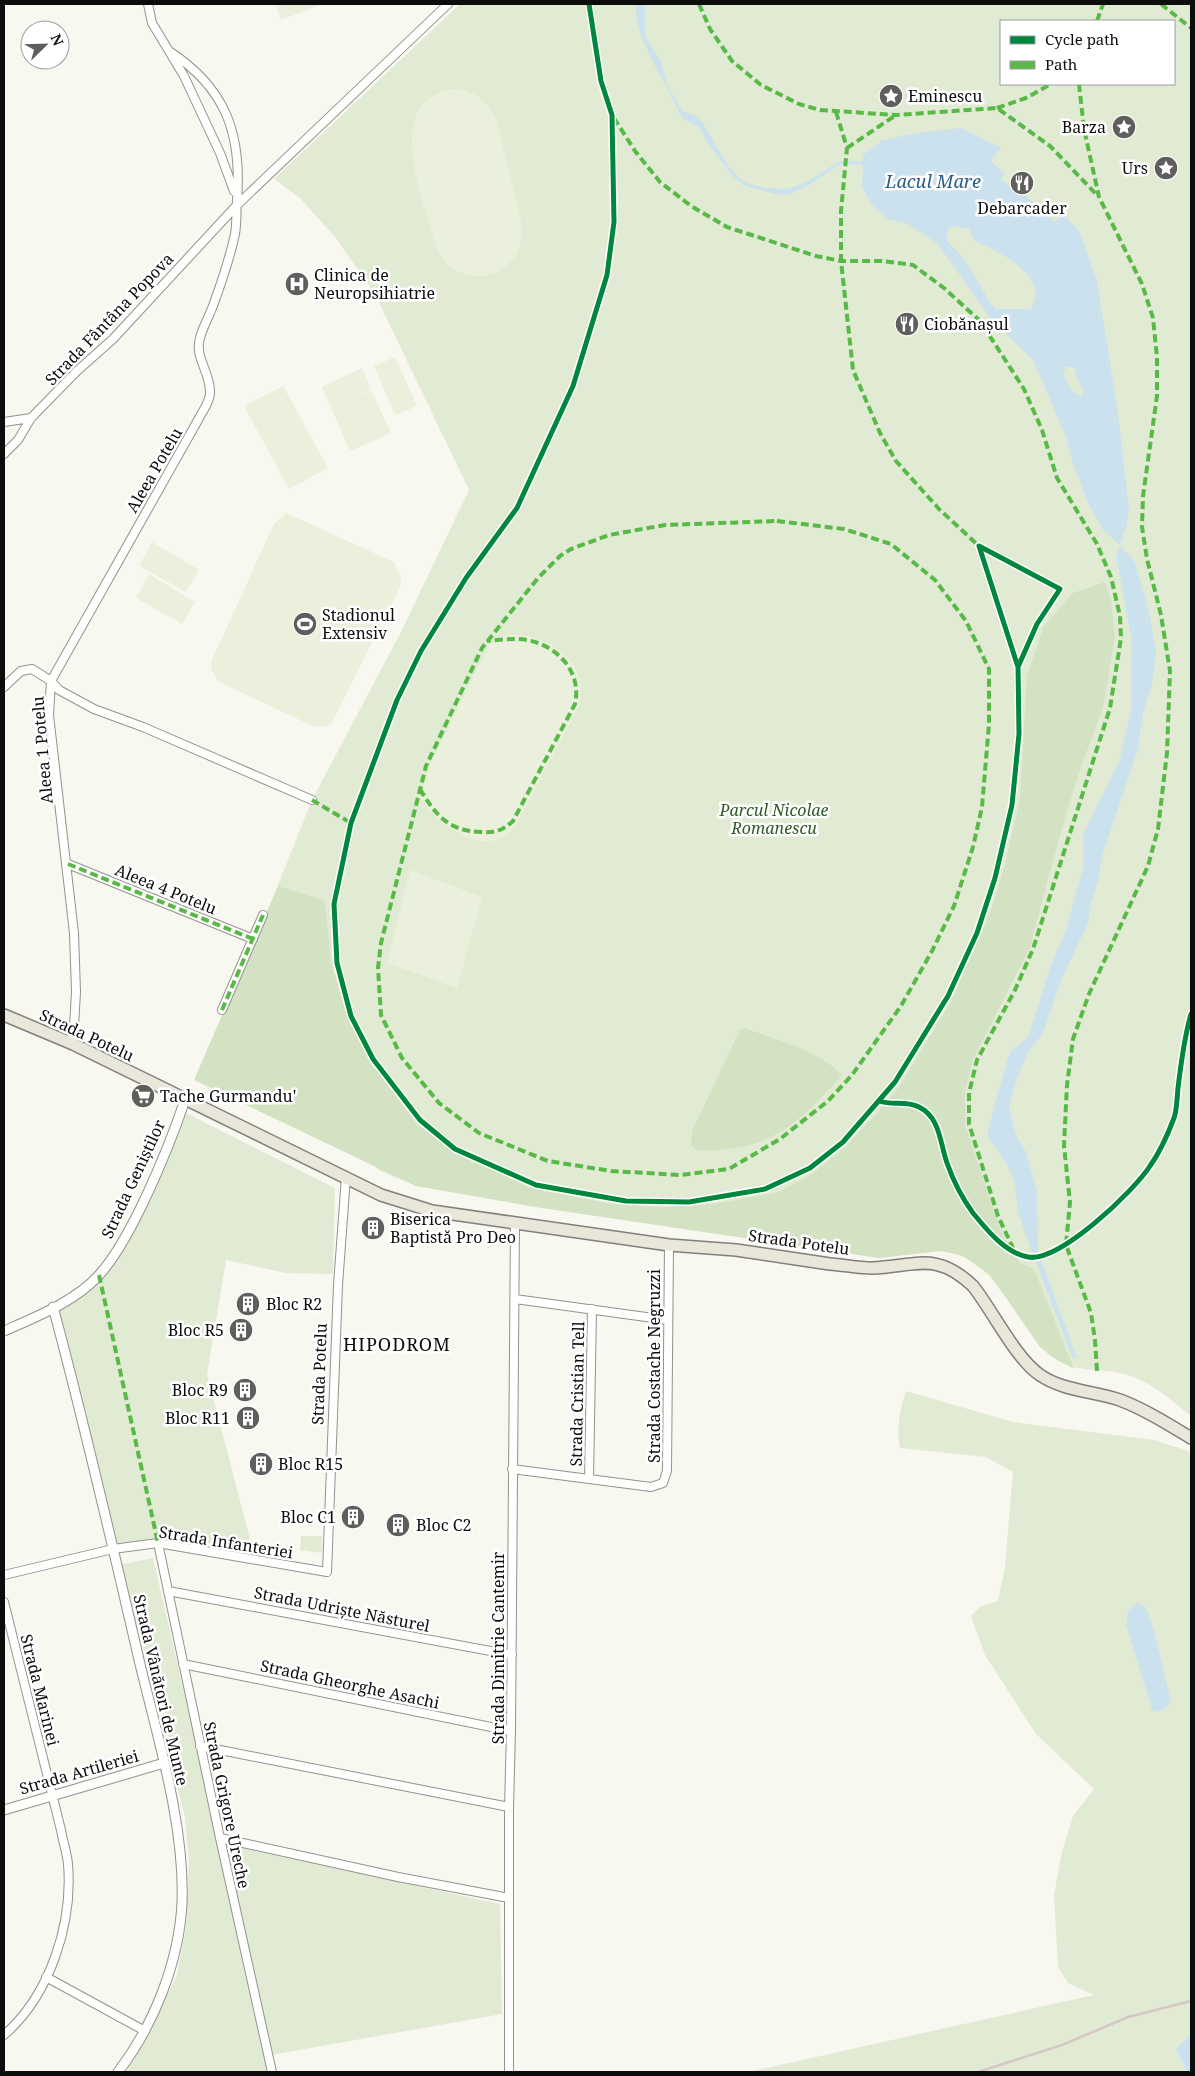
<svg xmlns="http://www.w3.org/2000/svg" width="1195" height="2076" viewBox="0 0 1195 2076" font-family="'Noto Serif',serif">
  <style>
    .green { fill: #e1ebd3; fill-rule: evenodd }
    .forest { fill: #d2e2c2 }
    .pitch { fill: #eaf0dc }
    .water { fill: #cbe1ee; fill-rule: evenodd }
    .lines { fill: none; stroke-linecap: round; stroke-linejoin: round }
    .minor-casing { stroke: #92928f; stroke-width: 10 }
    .tertiary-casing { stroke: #92928f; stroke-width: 11 }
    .primary-casing { stroke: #807f7c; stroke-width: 14 }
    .minor { stroke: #fefefd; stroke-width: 8 }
    .tertiary { stroke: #fefefd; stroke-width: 9 }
    .primary { stroke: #e9e6da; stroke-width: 11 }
    .rail { stroke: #d4c7c6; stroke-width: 2.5 }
    .quiet { stroke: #58b947; stroke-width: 4; stroke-dasharray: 8 4; stroke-linecap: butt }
    .cycleway-casing { stroke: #fff; stroke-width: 8 }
    .cycleway { stroke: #00873e; stroke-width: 5 }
    .labels { text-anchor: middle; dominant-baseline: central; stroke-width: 5; stroke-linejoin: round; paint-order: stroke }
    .poi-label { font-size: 16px; fill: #0c0c0c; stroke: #fff; text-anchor: start }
    .street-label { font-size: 16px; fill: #0c0c0c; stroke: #fff }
    .park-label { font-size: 16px; font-style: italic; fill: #2f5a25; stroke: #fff }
    .water-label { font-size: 18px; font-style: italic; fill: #265d8c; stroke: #fff }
    .neighbourhood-label { font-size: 18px; letter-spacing: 1px; fill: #0c0c0c; stroke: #fff }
  </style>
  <rect width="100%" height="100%" fill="#f8f7f0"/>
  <!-- green -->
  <path class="green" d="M460,4H1191V1416C1171,1400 1153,1383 1128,1375C1102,1367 1078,1374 1055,1359C1041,1350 1032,1334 1023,1321C1002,1293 982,1255 943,1251C925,1249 898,1256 879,1258L416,1186L378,1170L256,940L312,800L401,632L469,490L374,292L335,237L300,198L274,179ZM1001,21H1174V84H1001Z
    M184,1112L335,1188L333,1274L286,1273L226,1260L207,1374L255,1558L155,1538L113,1545L59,1311L95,1286L112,1267L153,1196Z
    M906,1391L1013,1422L1154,1440L1191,1452V2035L1176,2048L1187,2072H748L1094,1995L1068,1983L1058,1967L1054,1895L1061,1856L1073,1816L1094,1789L1036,1734L985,1655L971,1616L980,1607L998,1601L1005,1567L1013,1472L986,1457L900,1448C896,1427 900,1410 906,1391Z
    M301,1536H322V1553L300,1550Z
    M153,1558L219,1843L500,1904L502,2014L265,2056L269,2072H126L148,2035L177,1975L186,1927L189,1861L185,1818L153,1681L119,1565Z"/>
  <!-- forest -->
  <path class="forest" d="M1105,582L1111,600L1115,637L1103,708L1079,772L1059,838L1030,947L973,1060L965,1092V1125L1005,1243L1020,1263L1034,1269L1074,1369L1054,1358L1040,1347L990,1275L963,1256L942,1251L879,1258L535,1207L416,1186L194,1080L278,886L325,901L331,963L346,1013L370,1061L418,1125L453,1152L531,1188L611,1204L663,1207L715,1204L779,1192L812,1174L845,1147L877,1113L899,1087L952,1000L990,913L1005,865L1020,800L1027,676L1044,626L1073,593Z
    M745,1028C776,1040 819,1050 842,1075C797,1127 766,1153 695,1150L691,1145L693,1129L740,1030Z"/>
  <!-- pitch -->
  <path class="pitch" d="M275,4H320V5L281,20Z
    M454,89C476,91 488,102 497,121C503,145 508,169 514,192C517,206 522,220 522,234C521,258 500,278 476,276C456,275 444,263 436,246C424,202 380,98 454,89Z
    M395,357L417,406L395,415L374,366Z
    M362,368L371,389L331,408L322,387Z
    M283,386L328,468L289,489L244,406Z
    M371,390L391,433L350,451L331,408Z
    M286,513L394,562L401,577L400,587L332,722L327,726L315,727L219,682L211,669L212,660L274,524Z
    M152,542L199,570L186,592L139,566Z
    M149,574L195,602L182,624L136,598Z
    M516,634C555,640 589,662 579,706L516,825C487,863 441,827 421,798L429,767L489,645L500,638Z
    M410,870L482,897L457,988L387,963Z"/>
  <!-- water -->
  <path class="water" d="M636,4H645V36L661,62L667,85L682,111L694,115L702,122L729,167L742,181L750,184L765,188L788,189L808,181L840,161H863V155L881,141L915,133L961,128L1001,148L990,160L1005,174L1001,179L1013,190L1016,187L1055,222L1063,213L1080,233L1097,281L1117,406L1129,508L1127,524L1120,545L1135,562L1150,616L1156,652L1152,684L1143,713L1138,749L1102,856L1099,878L1090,907L1088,923L1062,978L1043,1033L1027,1054L1016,1081L1009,1107L1016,1135L1026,1152L1037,1192L1038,1251L1077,1358L1073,1359L1026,1236L1018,1212L1015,1185L1008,1166L987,1136L995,1103L1010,1052L1029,1036L1049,970L1066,930L1083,868V834L1119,762L1131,712V637L1116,555L1120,545L1103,530L1087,501L1072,461L1066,437L1033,360L991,319L937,243L906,223L889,220L871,204L862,186L863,165L841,164L807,186L789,194L779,195L748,187L734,178L707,142L699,127L684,119L679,113C665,77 635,43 636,4ZM953,226L969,229C971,232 972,237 974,240C979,244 987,246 992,249C1013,260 1050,283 1030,309H996L991,304L966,261L947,241L948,229ZM1067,367H1072L1075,370V374L1084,392L1081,396C1071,392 1067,383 1063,373Z
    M1138,1602L1147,1610L1155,1634L1171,1703L1163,1710L1153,1712L1126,1625L1128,1611Z
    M1191,2035V2072H1187L1176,2048Z"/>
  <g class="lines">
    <!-- minor casing -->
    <g class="minor-casing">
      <path id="minor" d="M148,4L152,23L184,76L220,153L234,191
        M4,422L31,418
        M4,454L18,440L31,418L77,371L113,339L237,205L448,4
        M4,687L21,671L32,669L51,681L59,690L94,709L143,727L312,800
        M68,864L253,939
        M222,1010L263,915
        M73,1044L76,992L74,933L49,715L51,681L198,420C202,412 210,402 210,393C211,373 194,357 200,338C203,326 210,315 214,303C222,281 230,257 235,234C237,223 236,211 237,200C242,134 226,88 169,51
        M515,1299L668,1320
        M512,1469L651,1487L663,1483L667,1471L669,1245
        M589,1479L592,1309
        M158,1543L220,1838L272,2072
        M4,1575L113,1549L158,1543L327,1572L338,1285L346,1177
        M168,1591L512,1655
        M4,1602L61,1830C63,1842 67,1853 68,1864C73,1924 50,1995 4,2035
        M183,1664L511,1731
        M200,1746L509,1807
        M220,1838L398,1877L509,1898
        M46,1977L145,2031
        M509,2072V1807L511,1731L515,1223"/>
    </g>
    <!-- tertiary casing -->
    <g class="tertiary-casing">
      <path id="tertiary" d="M53,1307C85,1425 112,1544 140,1664C158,1739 185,1826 182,1903C179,1962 154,2025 118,2072
        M4,1331C36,1317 76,1301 99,1275C132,1239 169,1147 185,1100
        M4,1810L164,1763"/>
    </g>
    <!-- primary casing -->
    <g class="primary-casing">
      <path id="primary" d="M4,1015L73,1044L381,1195L432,1211L669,1245L736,1250L830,1264C844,1265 859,1268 872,1268C917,1266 936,1251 973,1286C992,1310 1016,1359 1040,1375C1063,1391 1094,1391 1120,1400C1146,1410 1168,1424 1191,1438"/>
    </g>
    <!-- minor -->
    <use href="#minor" class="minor"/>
    <!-- tertiary -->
    <use href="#tertiary" class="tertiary"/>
    <!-- primary -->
    <use href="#primary" class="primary"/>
    <!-- rail -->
    <path class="rail" d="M978,2072L1062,2045L1128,2017L1191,2001"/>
    <!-- quiet -->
    <path class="quiet" d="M699,4L710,29L732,61L761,85L799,104L820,110L896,115L997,108L1050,146L1097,195
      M1161,4L1191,28
      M1097,21L1103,4
      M1079,84L1084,129L1099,197L1142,284L1153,318L1157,357V396L1143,496L1142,527L1147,559L1161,615L1170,671L1167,753L1158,829L1148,866L1089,994L1073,1039L1067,1085L1064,1146L1070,1202L1066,1245L1091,1313L1095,1340L1097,1371
      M997,108L1026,98L1051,84
      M836,112L847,148L841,211V261L853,370L880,433L896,461L939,509L981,548
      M614,118L635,151L660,182L691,206L727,227L816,256L841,261H882L913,265L944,288L980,321L1024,389L1042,430L1057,478L1097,544L1111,577L1120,616L1121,638L1110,708L1033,949L1015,990L977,1060L969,1093V1124L998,1216L1013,1248
      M847,148L896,115
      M777,521L844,529L891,544L935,580L966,621L989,669V724L982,807L973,847L954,906L932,951L901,1006L852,1075L828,1101L780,1139L729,1169L680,1175L611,1171L548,1161L479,1133L439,1103L402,1058L381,1015L378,968L381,943L426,766L482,648L538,578L560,556L571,549L609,535L665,525Z
      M420,789C436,816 449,831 481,832C494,833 502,831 513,821L575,704C583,668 551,639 515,639C506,639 496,640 487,641
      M312,800L351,823
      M68,864L253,939
      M222,1010L263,915
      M99,1275L158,1543"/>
    <!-- cycleway casing -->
    <g class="cycleway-casing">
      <path id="cycleway" d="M589,4L601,81L612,115L614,222L607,275L573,386L517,508L466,578L421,651L397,700L351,823L334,904L337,963L351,1016L373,1059L420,1120L455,1149L536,1185L626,1201L689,1202L765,1189L810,1168L843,1142L895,1082L948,996L977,933L995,878L1012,805L1019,734L1018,667L1037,624L1060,589L979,546
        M979,546L1018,667
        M879,1101C893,1106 905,1100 919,1107C940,1117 940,1143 947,1163C953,1180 962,1198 973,1213C987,1230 1005,1253 1028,1257C1059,1263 1134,1191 1150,1166C1160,1152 1168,1134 1174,1118C1177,1110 1177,1098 1178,1088C1181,1063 1184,1038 1191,1014"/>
    </g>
    <!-- cycleway -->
    <use href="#cycleway" class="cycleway"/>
  </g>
  <!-- icons -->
  <defs>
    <g id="sight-disc" transform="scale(1.25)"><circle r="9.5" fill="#5f5e5c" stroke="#fff"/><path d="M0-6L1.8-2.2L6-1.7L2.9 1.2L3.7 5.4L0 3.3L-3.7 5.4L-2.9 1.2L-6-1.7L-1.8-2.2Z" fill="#fff"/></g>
    <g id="restaurant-disc" transform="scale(1.25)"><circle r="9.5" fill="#5f5e5c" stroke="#fff"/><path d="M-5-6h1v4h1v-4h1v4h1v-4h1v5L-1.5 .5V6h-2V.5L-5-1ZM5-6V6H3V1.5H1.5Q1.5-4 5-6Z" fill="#fff"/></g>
    <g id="hospital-disc" transform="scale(1.25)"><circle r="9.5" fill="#5f5e5c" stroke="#fff"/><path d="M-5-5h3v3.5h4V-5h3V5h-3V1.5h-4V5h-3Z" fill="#fff"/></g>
    <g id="stadium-disc" transform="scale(1.25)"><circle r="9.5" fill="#5f5e5c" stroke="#fff"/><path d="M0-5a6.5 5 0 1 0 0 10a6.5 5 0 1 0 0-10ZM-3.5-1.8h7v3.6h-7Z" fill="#fff"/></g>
    <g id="supermarket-disc" transform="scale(1.25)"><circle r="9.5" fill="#5f5e5c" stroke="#fff"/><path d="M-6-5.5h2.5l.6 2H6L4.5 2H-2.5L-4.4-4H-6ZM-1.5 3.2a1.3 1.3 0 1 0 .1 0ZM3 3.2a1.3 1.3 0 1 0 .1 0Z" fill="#fff"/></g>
    <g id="building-disc" transform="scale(1.25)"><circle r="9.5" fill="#5f5e5c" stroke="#fff"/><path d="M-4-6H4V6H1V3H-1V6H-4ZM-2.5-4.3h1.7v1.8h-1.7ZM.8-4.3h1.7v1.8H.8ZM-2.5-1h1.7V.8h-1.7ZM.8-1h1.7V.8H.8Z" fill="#fff"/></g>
  </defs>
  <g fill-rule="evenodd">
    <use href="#sight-disc" x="891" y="96"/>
    <use href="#sight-disc" x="1124" y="127"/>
    <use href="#sight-disc" x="1166" y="168"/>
    <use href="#restaurant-disc" x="1022" y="183"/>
    <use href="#hospital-disc" x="297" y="284"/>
    <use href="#restaurant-disc" x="907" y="324"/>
    <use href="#stadium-disc" x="305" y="624"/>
    <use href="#supermarket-disc" x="143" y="1096"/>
    <use href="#building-disc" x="373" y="1228"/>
    <use href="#building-disc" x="248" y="1304"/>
    <use href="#building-disc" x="241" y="1330"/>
    <use href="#building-disc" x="245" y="1390"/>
    <use href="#building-disc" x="248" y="1418"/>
    <use href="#building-disc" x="261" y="1464"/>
    <use href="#building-disc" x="353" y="1517"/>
    <use href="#building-disc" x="398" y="1525"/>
  </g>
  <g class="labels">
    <!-- poi labels -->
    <g class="poi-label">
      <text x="908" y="96">Eminescu</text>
      <text x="1106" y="127" text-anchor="end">Barza</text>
      <text x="1148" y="168" text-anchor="end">Urs</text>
      <text x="1022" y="208" text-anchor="middle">Debarcader</text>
      <text x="314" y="275">Clinica de<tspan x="314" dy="18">Neuropsihiatrie</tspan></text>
      <text x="924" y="324">Ciobănașul</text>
      <text x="322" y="615">Stadionul<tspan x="322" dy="18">Extensiv</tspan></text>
      <text x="160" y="1096">Tache Gurmandu'</text>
      <text x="390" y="1219">Biserica<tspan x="390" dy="18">Baptistă Pro Deo</tspan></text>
      <text x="266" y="1304">Bloc R2</text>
      <text x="224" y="1330" text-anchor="end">Bloc R5</text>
      <text x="228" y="1390" text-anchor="end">Bloc R9</text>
      <text x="230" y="1418" text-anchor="end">Bloc R11</text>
      <text x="278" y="1464">Bloc R15</text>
      <text x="336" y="1517" text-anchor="end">Bloc C1</text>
      <text x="416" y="1525">Bloc C2</text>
    </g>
    <!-- street labels -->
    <g class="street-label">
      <text transform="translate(109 319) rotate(-46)">Strada Fântâna Popova</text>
      <text transform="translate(154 470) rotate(-60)">Aleea Potelu</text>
      <text transform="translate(42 750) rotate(-95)">Aleea 1 Potelu</text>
      <text transform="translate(166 889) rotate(22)">Aleea 4 Potelu</text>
      <text transform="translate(87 1035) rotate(25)">Strada Potelu</text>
      <text transform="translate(133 1179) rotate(-65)">Strada Geniștilor</text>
      <text transform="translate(799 1242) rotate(8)">Strada Potelu</text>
      <text transform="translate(654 1366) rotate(-90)">Strada Costache Negruzzi</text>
      <text transform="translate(319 1374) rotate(-88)">Strada Potelu</text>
      <text transform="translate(577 1394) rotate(-89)">Strada Cristian Tell</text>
      <text transform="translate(226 1542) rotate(9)">Strada Infanteriei</text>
      <text transform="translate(342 1609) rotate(11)">Strada Udriște Năsturel</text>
      <text transform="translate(498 1648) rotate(-90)">Strada Dimitrie Cantemir</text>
      <text transform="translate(350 1684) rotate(12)">Strada Gheorghe Asachi</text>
      <text transform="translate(40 1690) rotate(76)">Strada Marinei</text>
      <text transform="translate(161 1690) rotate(77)">Strada Vânători de Munte</text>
      <text transform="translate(79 1772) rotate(-16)">Strada Artileriei</text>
      <text transform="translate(227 1805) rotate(78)">Strada Grigore Ureche</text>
    </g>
    <!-- park labels -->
    <g class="park-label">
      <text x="774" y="810">Parcul Nicolae<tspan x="774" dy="18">Romanescu</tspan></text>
    </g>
    <!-- water labels -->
    <g class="water-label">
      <text x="933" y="181">Lacul Mare</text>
    </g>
    <!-- neighbourhood labels -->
    <g class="neighbourhood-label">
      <text x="397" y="1344">HIPODROM</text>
    </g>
  </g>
  <!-- border -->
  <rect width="1195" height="2076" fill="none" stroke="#0c0c0c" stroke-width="10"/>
  <!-- legend -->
  <rect x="1000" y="20" width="175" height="65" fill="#ffffff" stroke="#9e9e9e"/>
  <rect x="1010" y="36" width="25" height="8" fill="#00873e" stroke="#9e9e9e"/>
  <text x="1045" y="45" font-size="15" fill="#0c0c0c">Cycle path</text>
  <rect x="1010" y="61" width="25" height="8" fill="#58b947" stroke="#9e9e9e"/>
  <text x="1045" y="70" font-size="15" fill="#0c0c0c">Path</text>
  <!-- north arrow -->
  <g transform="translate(45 45) rotate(67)"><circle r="24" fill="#ffffff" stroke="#9e9e9e"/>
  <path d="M0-4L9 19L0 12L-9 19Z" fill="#5f5e5c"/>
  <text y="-8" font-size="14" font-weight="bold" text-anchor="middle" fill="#0c0c0c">N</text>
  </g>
</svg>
